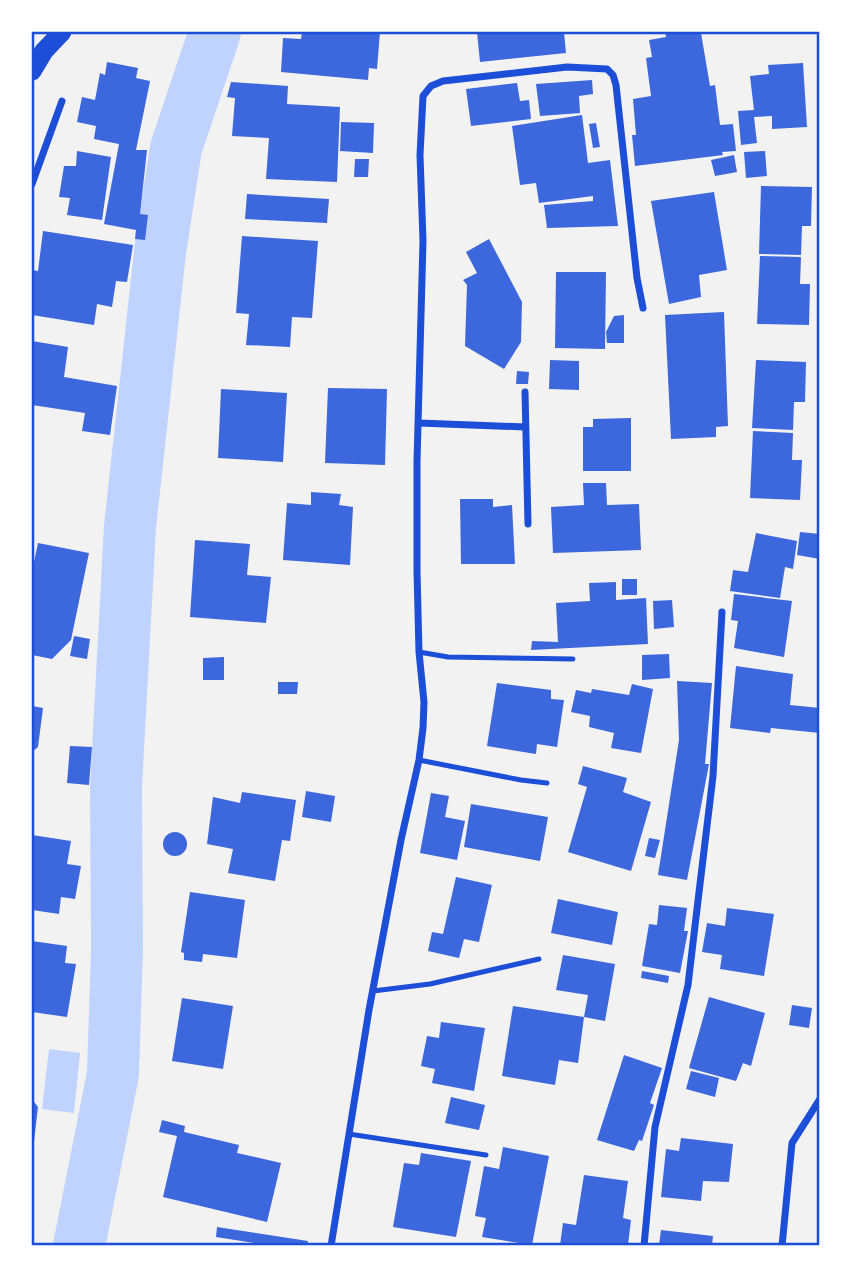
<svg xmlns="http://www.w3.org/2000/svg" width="851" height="1277" viewBox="0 0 851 1277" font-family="Karla,sans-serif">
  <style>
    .water { fill: #bfd3fe }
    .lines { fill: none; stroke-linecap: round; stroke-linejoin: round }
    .river { stroke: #bfd3fe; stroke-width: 52 }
    .building { fill: #3d67dc }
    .service { stroke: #1d4ed8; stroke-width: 5 }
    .minor { stroke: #1d4ed8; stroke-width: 7 }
    .trunk { stroke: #1d4ed8; stroke-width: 19 }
    .neatline { fill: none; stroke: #1d4ed8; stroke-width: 2.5 }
  </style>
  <rect width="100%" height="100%" fill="#f2f2f2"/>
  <!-- water -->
  <path class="water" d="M49,1049L80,1053L74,1113L42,1109Z"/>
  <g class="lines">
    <!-- river -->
    <path class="river" d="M79,1246L113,1074L117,949L116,787L130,527L160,252L176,148L215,32"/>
  </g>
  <!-- building -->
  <path class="building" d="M302,32H380L377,69L369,68L368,80L281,72L283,38L301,39Z
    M477,32H564L566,53L480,62Z
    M665,32L701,33L710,86L715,85L720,125L733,124L736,151L722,152L723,155L635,166L632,135H636L633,99L651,96L646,58L652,57L649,40L666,37Z
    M107,62L138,68L136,78L150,81L136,150H147L140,214L148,215L145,240L135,239L136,230L104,224L119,144L94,139L96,126L77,122L82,97L95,100L100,73L105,75Z
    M803,63L807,127L772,129V116L754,117L757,143L741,145L738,111L754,110L750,76L769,74L768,65Z
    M592,80L593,94L579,96L580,113L540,116L536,84Z
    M231,82L288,86L287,104L340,107L337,182L266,179L269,138L232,136L235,98L227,97Z
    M517,83L520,101L529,100L531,119L471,126L466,89Z
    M582,115L588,163L610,160L618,226L547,228L544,205L593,201V196L539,203L536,183L520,185L512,126Z
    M341,122L374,123L373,153L340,151Z
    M596,123L600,147L593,148L589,124Z
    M77,151L111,157L102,220L67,215L70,198L59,197L64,166H76Z
    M765,151L767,176L746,178L744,152Z
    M734,155L737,172L715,176L711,160Z
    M355,159H369L368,177H354Z
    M761,186L812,187L811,226H802L801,255L759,254Z
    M714,192L727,270L699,275L701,297L669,304L651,201Z
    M247,194L329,199L327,223L245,219Z
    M43,231L133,245L127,282L116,281L112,307L97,304L94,325L32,315V270L38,271Z
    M242,236L318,241L312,318L292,317L290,347L246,345L249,314L236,313Z
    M489,239L522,302L521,342L504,369L465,346L467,285L463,280L477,273L466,252Z
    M760,256L801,257L800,284H810L809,325L757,324Z
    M556,272H606L605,349L555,348Z
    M724,312L728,426L716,427V437L671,439L665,315Z
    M624,315V343H607L606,332L614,316Z
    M32,341L68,347L64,377L117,386L110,435L82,431L85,413L32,405Z
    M550,360L579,361V390L549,389Z
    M756,360L806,362L805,402H794L793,430L752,428Z
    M517,371L529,372L528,384H516Z
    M328,388L387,389L385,465L325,463Z
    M221,389L287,393L283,462L218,458Z
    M631,418V471H583V427H593V419Z
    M753,431L793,433L792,460H802L800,500L750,498Z
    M583,483H606L607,505L639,504L641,550L553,553L551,507L584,505Z
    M311,492L341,494L339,505L353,507L350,565L283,560L287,503L311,505Z
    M460,499H493V507L512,505L515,564H461Z
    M800,532L820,534V559L797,555Z
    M756,533L797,541L793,569L785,567L780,598L730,591L733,570L748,572Z
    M195,540L250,544L247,575L271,577L266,623L190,617Z
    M38,543L89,553L71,640L52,659L32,655V571Z
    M622,579H637V595H622Z
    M616,582V600L646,598L648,644L531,650L532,641L558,642L556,603L590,601L589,583Z
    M734,594L792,601L784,657L734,648L738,621L731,620Z
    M672,600L674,627L654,629L653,601Z
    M74,636L90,639L87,659L70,656Z
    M669,654L670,678L642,680V655Z
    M224,657V680H203V658Z
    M736,666L793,674L790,705L820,708V733L771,728L770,733L730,728Z
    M677,681L712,683L705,764H709L687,880L658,875L679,740Z
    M278,682H298L297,694H278Z
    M497,683L551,690V699L564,700L557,747L537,744L536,754L487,746Z
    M632,684L653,689L641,753L611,748L614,733L589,727L590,716L571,712L576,690L591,693L592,689L629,695Z
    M32,706L43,708L38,747L32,752Z
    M70,746L92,747L89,785L67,783Z
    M583,766L627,778L623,792L651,802L631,871L568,852L587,787L578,784Z
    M306,791L335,796L331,822L302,817Z
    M242,792L296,800L290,841L282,840L275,881L228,873L233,849L207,844L213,797L240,803Z
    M431,793L449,796L445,817L465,821L457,860L420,853Z
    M471,804L548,817L540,861L464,847Z
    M163 844a12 12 0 1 1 24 0a12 12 0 1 1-24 0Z
    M32,835L71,841L67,864L81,866L75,899L61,897L59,914L32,910Z
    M649,838L660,840L655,858L645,856Z
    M456,877L492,885L479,942L464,939L459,958L428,951L432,932L443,934Z
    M190,892L245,900L237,958L203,954L202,962L184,960V953L181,952Z
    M558,899L618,912L612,945L551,933Z
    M659,905L687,908L684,931H688L680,973L642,966L649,924L657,925Z
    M727,908L774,914L764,976L720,969L722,955L702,952L707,923L725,926Z
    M32,941L67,946L65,963L76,964L67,1017L32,1012Z
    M563,955L615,964L605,1021L584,1017L588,995L556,990Z
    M642,971L669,976L668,983L641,978Z
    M709,997L765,1013L751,1066L743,1063L736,1081L689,1068Z
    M182,998L233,1006L223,1069L172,1061Z
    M792,1005L812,1008L809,1028L789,1025Z
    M513,1006L584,1017L578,1063L559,1060L555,1085L502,1076Z
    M441,1022L485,1028L474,1091L432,1083L435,1069L421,1066L427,1036L439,1038Z
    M624,1055L662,1068L650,1103L654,1105L642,1141L639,1140L634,1151L597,1140Z
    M691,1071L719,1078L715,1097L686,1089Z
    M451,1097L485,1105L479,1130L445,1123Z
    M32,1099L38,1107L33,1150H32Z
    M162,1120L185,1126L184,1132L239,1145L237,1153L281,1163L267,1222L163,1197L177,1136L159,1132Z
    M681,1138L733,1144L729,1182L703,1181L701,1201L661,1197L666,1149L679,1151Z
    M503,1147L549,1156L532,1245L482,1237L486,1218L475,1216L484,1166L499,1169Z
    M421,1153L471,1161L456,1237L393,1227L404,1163L419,1165Z
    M584,1175L628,1181L623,1218L631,1220L628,1245H560L563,1223L576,1225Z
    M217,1227L308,1241L307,1245H268L216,1237Z
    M661,1230L713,1236L712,1245H659Z"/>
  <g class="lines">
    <!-- service -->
    <path class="service" d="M419,652L448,657L573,659
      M419,760L521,780L547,783
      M373,991L430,984L539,959
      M349,1134L486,1155"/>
    <!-- minor -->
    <path class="minor" d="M32,184L62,101
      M525,392L528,524
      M419,423L525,427
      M331,1246L369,1010L401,840L419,760L423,728L424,702L419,652L417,571V462L423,241L420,155L423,96L431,86L443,81L567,67L607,69L613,75L616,85L637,278L643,308
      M644,1246L655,1127L688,985L697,909L713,776L722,612
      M782,1246L792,1143L820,1099"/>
    <!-- trunk -->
    <path class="trunk" d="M32,71L44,51L62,32"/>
  </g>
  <!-- border -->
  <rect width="851" height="1277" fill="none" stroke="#ffffff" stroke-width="66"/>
  <rect x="33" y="33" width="785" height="1211" class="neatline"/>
</svg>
